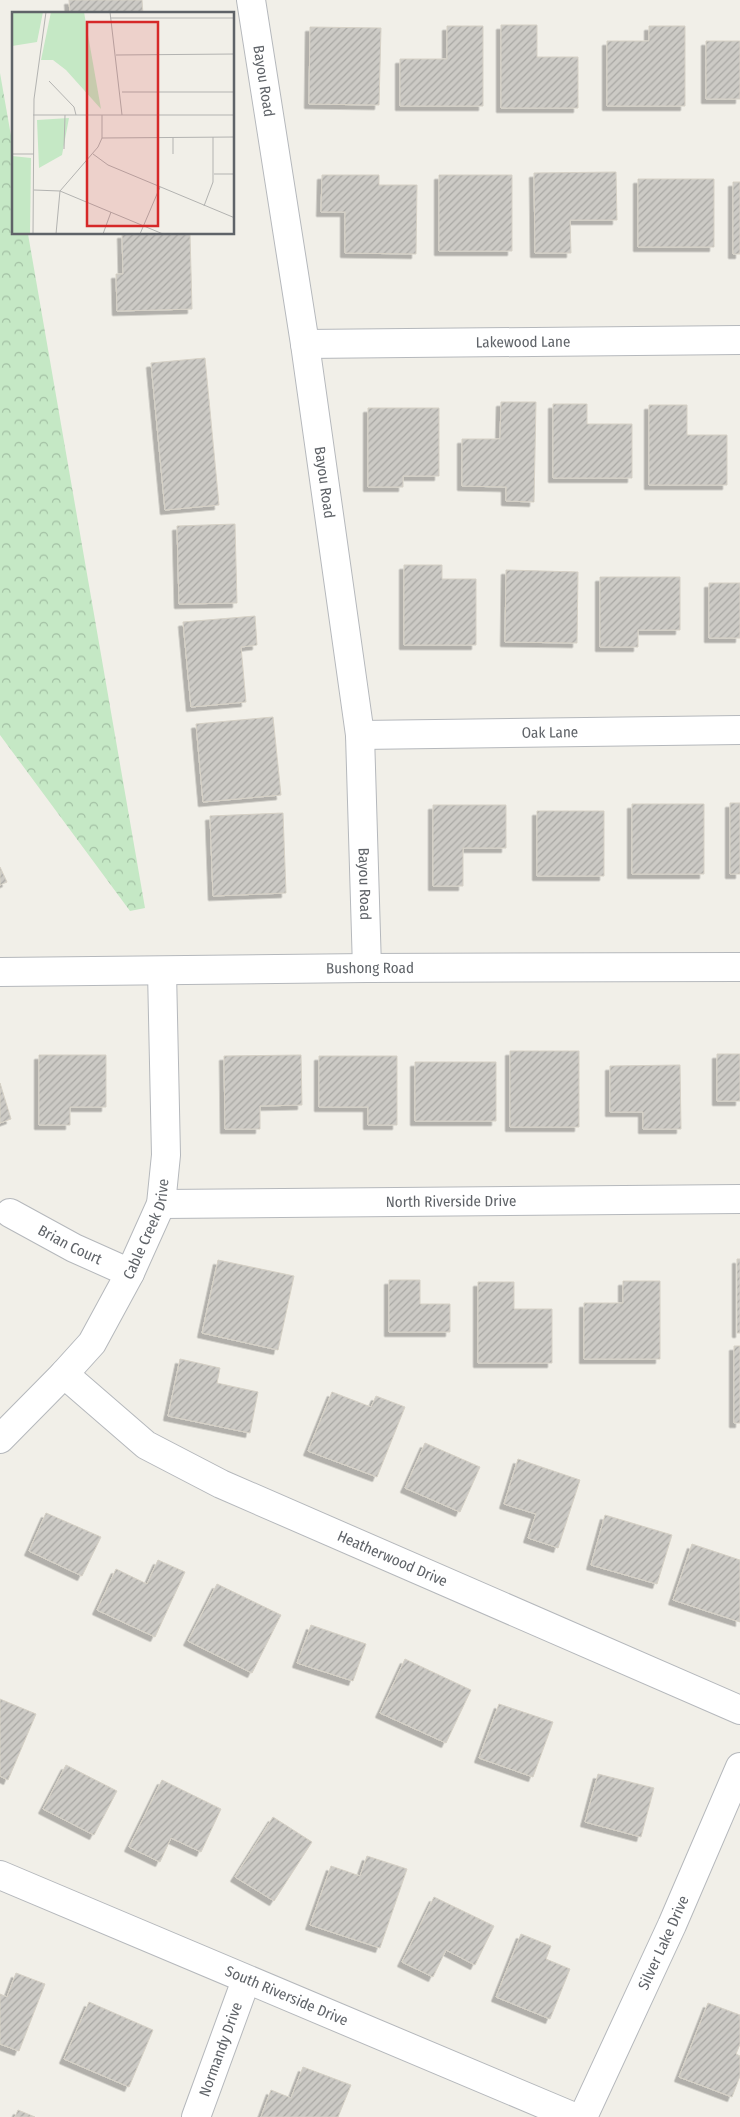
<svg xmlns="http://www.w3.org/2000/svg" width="740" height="2117" viewBox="0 0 740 2117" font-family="'Fira Sans Condensed',sans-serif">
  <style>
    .forest { fill: url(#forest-crowns) }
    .building { fill: url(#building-hatch); stroke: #d6d1c6; filter: url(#shadow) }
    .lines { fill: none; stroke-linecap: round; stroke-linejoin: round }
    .minor-casing { stroke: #b5b8bc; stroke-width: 30 }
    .minor { stroke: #fff; stroke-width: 28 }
    .labels { text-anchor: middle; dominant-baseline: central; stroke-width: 4; stroke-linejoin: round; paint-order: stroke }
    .street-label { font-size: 15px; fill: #5f6368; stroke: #fff }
    .inset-road { fill: none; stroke: #b3b3b1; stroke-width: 1 }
    .view { fill: #d62828; fill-opacity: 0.15; stroke: #d62828; stroke-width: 2.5 }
    .inset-edge { fill: none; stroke: #5f6368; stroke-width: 2.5 }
  </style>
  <defs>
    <pattern id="forest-crowns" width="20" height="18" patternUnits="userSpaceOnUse" patternTransform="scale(1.25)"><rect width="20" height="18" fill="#c5e8c5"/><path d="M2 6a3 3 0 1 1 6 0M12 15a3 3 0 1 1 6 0" fill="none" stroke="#a3c0a4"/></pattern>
    <pattern id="building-hatch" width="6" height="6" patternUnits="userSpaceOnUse" patternTransform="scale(1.25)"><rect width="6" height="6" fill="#cccac5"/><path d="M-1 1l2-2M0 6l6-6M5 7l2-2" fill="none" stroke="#a9a8a4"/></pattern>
    <filter id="shadow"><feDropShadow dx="-4.5" dy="4.5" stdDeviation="0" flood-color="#0004"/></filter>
  </defs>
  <rect width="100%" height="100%" fill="#f1efe8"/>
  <!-- forest -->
  <path class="forest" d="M0,73L14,153V234H28L145,908L130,911L0,735Z"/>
  <!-- building -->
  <path class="building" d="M69,0H142L143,14H70Z
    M501,25H537V57H578V108H501Z
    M447,26H483V106H400V59H447Z
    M649,26H685V106H607V41H649Z
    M310,27L381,28L379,105L309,104Z
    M706,41H740V99H706Z
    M616,172L617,220H570L571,253H535L534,173Z
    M322,175H379V185H417L416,254L345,253V212H321Z
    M439,175H512V251H439Z
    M638,179H714V247H638Z
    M733,182H740V254H733Z
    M122,234H190L192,309L117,311L116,274H123Z
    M205,358L219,505L165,510L151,363Z
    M501,402H536L534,502L506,501V487L462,486V439H500Z
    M553,404H587V424H632V478H553Z
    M649,405H687V435H727V485H649Z
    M368,408H439V476H403V487H368Z
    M235,524L237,603L179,604L177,526Z
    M404,565H442V579H476V645H404Z
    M506,570L578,572L577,643L505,642Z
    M600,577H680V630H638V647H600Z
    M709,583H740V638H709Z
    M255,616L257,645L241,647L246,702L191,707L183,622Z
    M273,717L281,795L203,802L196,724Z
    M730,803H740V874H730Z
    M632,804H704V874H632Z
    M433,805H506V848H463V886H433Z
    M537,811H604V876H537Z
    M283,813L286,893L213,896L210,816Z
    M0,867L7,882L0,885Z
    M510,1051H579V1127H510Z
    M717,1054H740V1101H717Z
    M39,1055H106V1107H70V1125H39Z
    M301,1055L302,1105L260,1106V1129H225L224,1056Z
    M319,1056H397V1125H368V1107H319Z
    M415,1062H496V1121H415Z
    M680,1065L681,1129H643V1112H610V1066Z
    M0,1083L11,1119L0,1123Z
    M737,1259H740V1333H737Z
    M218,1260L294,1276L278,1350L202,1333Z
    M389,1280H420V1304H450V1332H389Z
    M623,1281H660V1359H584V1303H623Z
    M478,1282H514V1309H552V1363H478Z
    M734,1346H740V1423H734Z
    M180,1359L220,1368L217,1383L258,1392L250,1433L168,1416Z
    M332,1392L371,1407L376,1396L405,1407L377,1477L308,1451Z
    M425,1443L480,1467L460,1512L405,1488Z
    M518,1459L580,1480L558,1548L528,1538L536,1514L504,1504Z
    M46,1513L101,1537L82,1576L29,1551Z
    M605,1515L672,1535L657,1584L591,1565Z
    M692,1544L740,1560V1622L673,1600Z
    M158,1560L185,1572L155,1637L97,1610L116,1569L147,1584Z
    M217,1584L281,1615L252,1673L188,1641Z
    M311,1625L366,1644L353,1681L297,1663Z
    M405,1659L471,1690L446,1743L380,1713Z
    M0,1699L36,1714L8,1780L0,1776Z
    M499,1704L553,1722L533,1777L479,1758Z
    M66,1765L117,1791L94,1835L43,1809Z
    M598,1774L654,1788L641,1837L585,1822Z
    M162,1780L221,1809L201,1852L171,1838L160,1862L129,1847Z
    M273,1817L312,1842L274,1901L235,1877Z
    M367,1856L407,1869L380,1948L310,1925L331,1866L360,1876Z
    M434,1897L494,1926L475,1965L446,1950L433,1977L402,1962Z
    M521,1934L551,1946L546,1959L570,1969L550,2019L496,1997Z
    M16,1973L45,1984L19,2051L0,2044V1994L7,1997Z
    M89,2002L153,2030L129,2087L64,2059Z
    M708,2003L740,2015V2044L736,2054L740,2056V2076L732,2097L679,2077Z
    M303,2067L351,2085L338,2117H261L271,2090L291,2098Z
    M18,2110L35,2117H15Z"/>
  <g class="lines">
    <!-- minor casing -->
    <g class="minor-casing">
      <g id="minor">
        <path id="s1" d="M251,0L305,344L360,735L367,968"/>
        <path id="s2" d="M305,344L740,340"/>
        <path id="s3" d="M360,735L740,730"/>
        <path id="s4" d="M0,972L367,968L740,967"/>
        <path id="s5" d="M161,1204L740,1199"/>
        <path id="s6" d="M10,1213L74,1248L130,1273"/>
        <path id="s7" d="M64,1374L146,1445L221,1484L740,1710"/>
        <path id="s8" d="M0,1439L64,1374L92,1343L130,1273L161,1204L166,1155L162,971"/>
        <path id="s9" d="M0,1875L574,2117"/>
        <path id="s10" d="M196,2117L246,1980"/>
        <path id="s11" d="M583,2117L672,1925L740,1767"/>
      </g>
    </g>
    <!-- minor -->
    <use href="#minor" class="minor"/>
  </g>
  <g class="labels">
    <!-- street labels -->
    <g class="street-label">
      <text stroke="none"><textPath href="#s1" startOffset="82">Bayou Road</textPath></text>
      <text stroke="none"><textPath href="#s2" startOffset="218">Lakewood Lane</textPath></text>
      <text stroke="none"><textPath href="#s1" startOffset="488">Bayou Road</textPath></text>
      <text stroke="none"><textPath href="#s3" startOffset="190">Oak Lane</textPath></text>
      <text stroke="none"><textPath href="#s1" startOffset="892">Bayou Road</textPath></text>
      <text stroke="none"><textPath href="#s4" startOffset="370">Bushong Road</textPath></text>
      <text stroke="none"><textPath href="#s5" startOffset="290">North Riverside Drive</textPath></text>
      <text stroke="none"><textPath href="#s8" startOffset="260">Cable Creek Drive</textPath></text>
      <text stroke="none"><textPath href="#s6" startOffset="68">Brian Court</textPath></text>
      <text stroke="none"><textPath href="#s7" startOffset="380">Heatherwood Drive</textPath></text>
      <text stroke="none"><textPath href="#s11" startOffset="192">Silver Lake Drive</textPath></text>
      <text stroke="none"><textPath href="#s9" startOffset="311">South Riverside Drive</textPath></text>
      <text stroke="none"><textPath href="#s10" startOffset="72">Normandy Drive</textPath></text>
    </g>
  </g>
  <!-- overview -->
  <g transform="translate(12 12)">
    <rect width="222" height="222" fill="#f1efe8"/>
    <path d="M0,0H31L25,30L0,34ZM39,0H72L89,97L54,58L41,48H29ZM57,106L50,143L27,156L25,108Z" fill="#c5e8c5"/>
    <path d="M0,144L19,146L18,222H0Z" fill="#c5e8c5"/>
    <path class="inset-road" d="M98,0L110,103M98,6H223M104,43L223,42M37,69L62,95L64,103M110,80H223M21,103H223M161,125V142M90,126L223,125M52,137L53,103M0,142H22M81,142L96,153L223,206M202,162H223M22,178L48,179L151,222M192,194L201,170V125M21,222L22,87L34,0M44,222L48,179L86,135L90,126V103M91,222L99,200M128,222L148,175"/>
    <path class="view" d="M75,10H146V214H75Z"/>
    <rect width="222" height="222" class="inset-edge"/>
  </g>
</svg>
